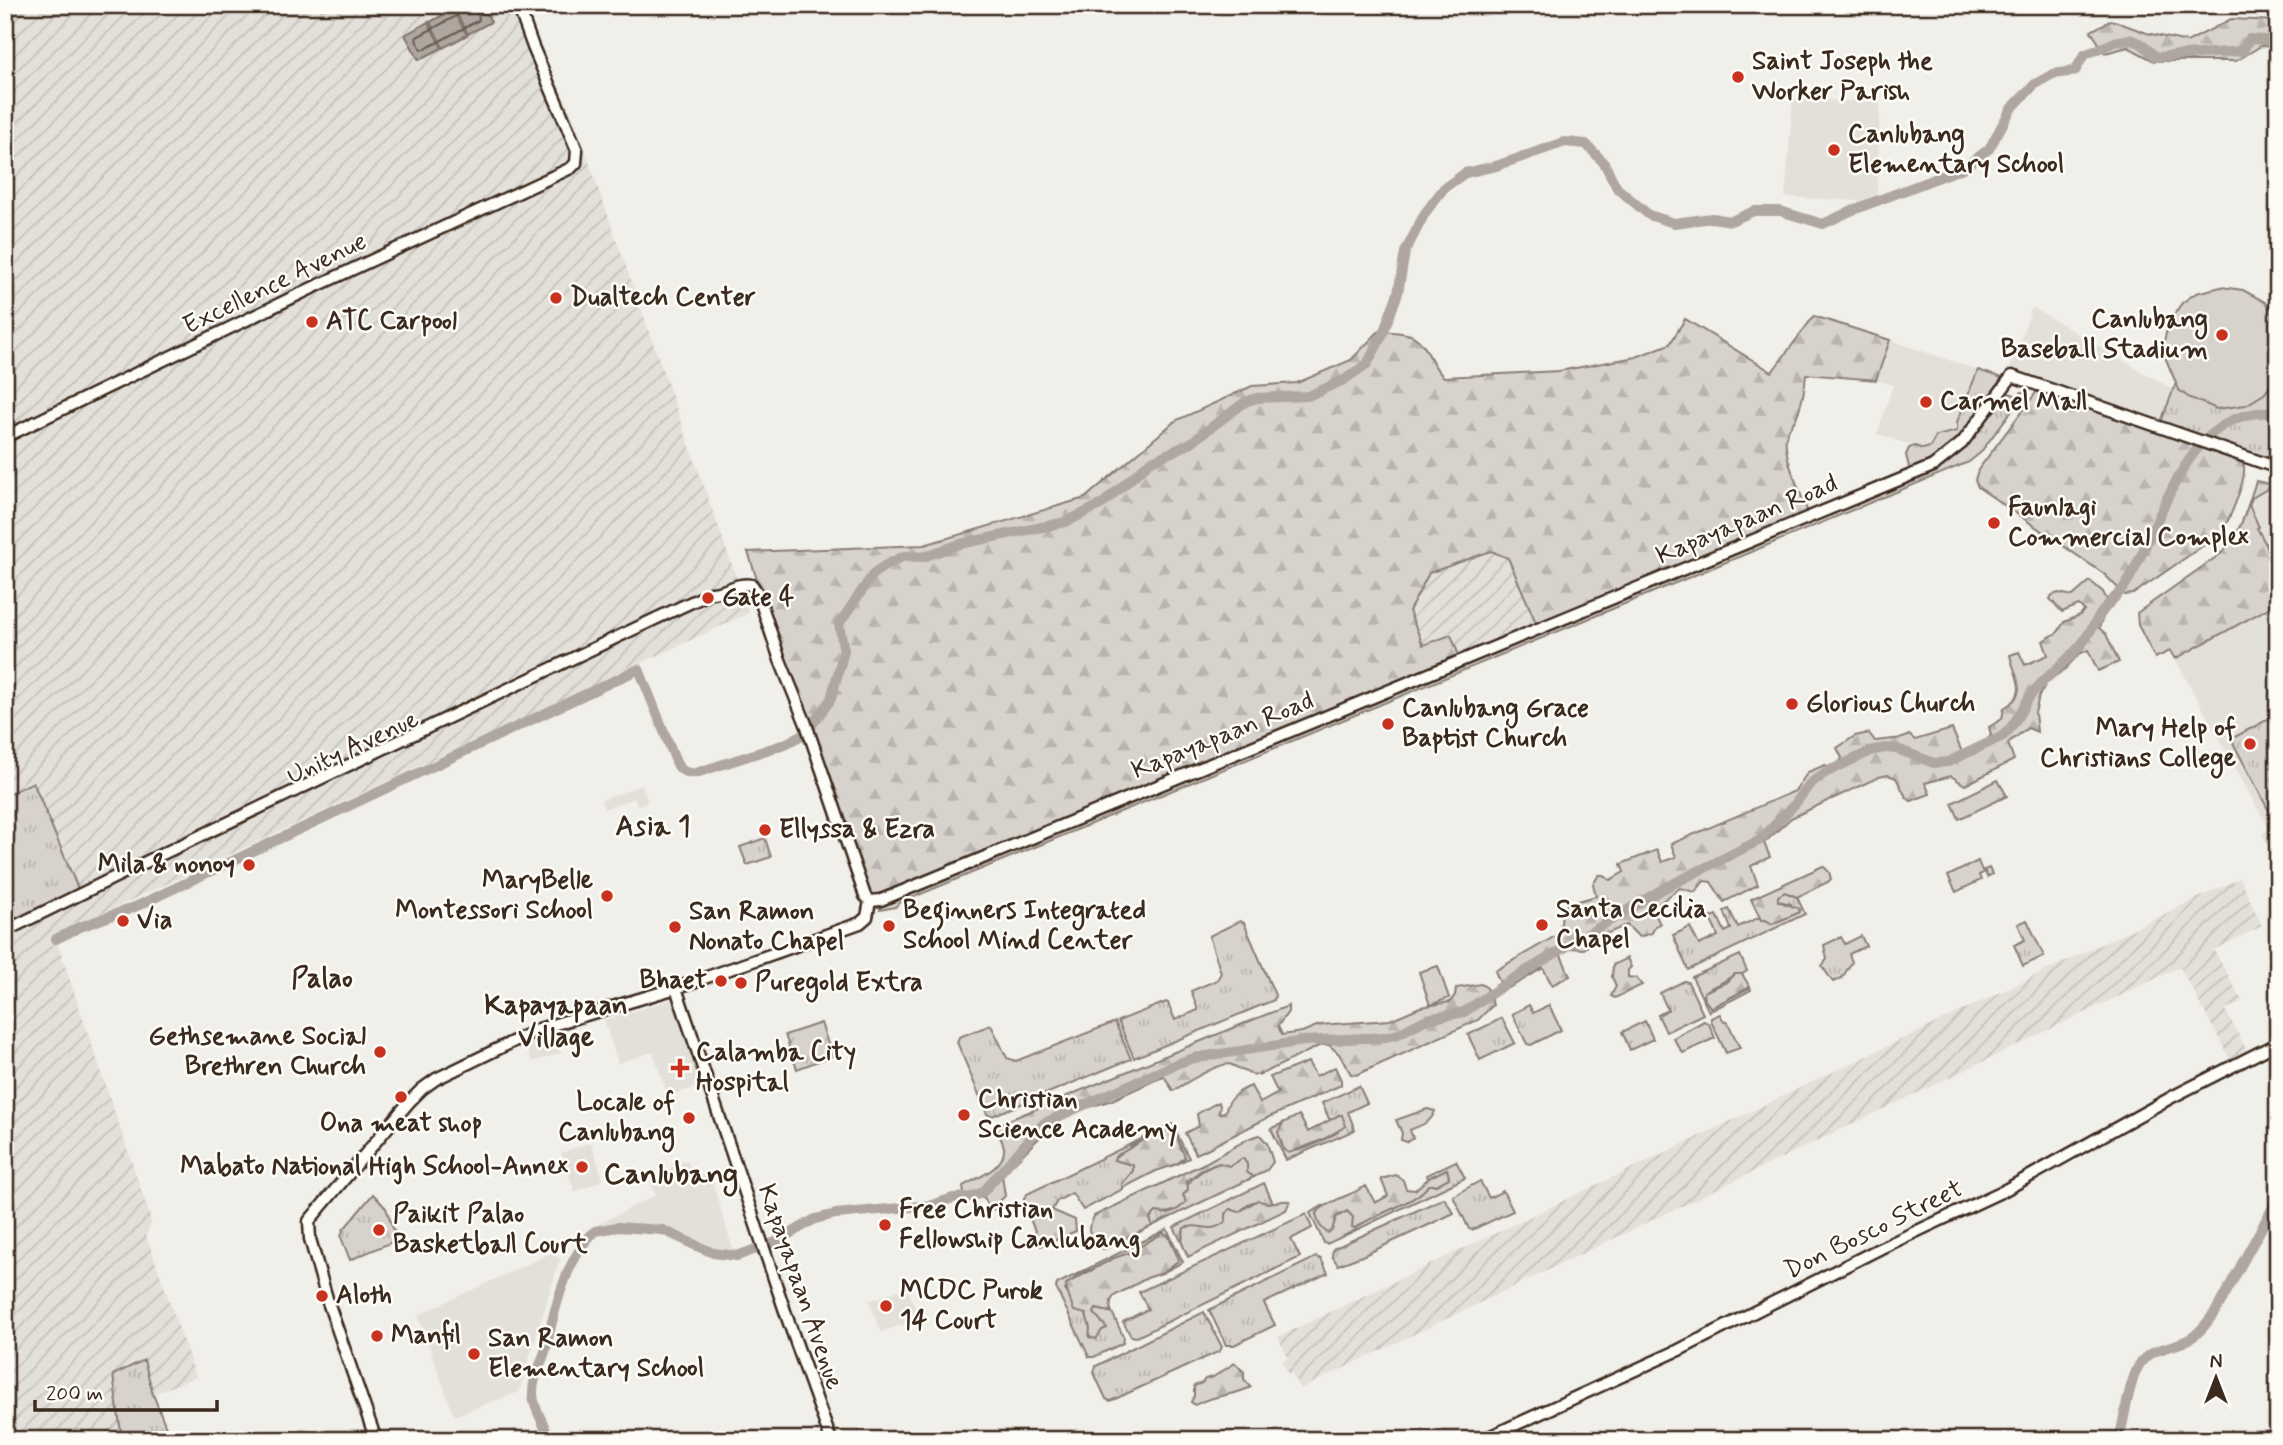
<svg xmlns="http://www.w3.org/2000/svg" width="2283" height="1445" viewBox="0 0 2283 1445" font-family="Mynerve,sans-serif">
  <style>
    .built { fill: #e3e0da }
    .industrial { fill: url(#industrial-furrows) }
    .grass { fill: url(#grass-tufts); stroke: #897e75; stroke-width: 2 }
    .forest { fill: url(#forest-firs); stroke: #897e75; stroke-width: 2 }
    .pitch { fill: #d7d2cc; stroke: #897e75; stroke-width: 2 }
    .water { fill: #aea69f; stroke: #80746b; stroke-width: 2 }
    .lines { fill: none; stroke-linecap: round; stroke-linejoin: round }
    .shore { stroke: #695c52; stroke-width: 2 }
    .river { stroke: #aea69f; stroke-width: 10 }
    .secondary-casing { stroke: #3b2a1e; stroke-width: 15 }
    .secondary { stroke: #fdfcf7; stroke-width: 10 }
    .poi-dot { fill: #c8321e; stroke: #fdfcf7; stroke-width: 2.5 }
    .labels { text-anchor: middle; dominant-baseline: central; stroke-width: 5; stroke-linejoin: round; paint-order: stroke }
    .poi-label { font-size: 26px; font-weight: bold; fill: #3b2a1e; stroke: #fdfcf7; text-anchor: start }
    .street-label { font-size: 26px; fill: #3b2a1e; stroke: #fdfcf7 }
    .neighbourhood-label { font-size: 28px; font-weight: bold; fill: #3b2a1e; stroke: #fdfcf7 }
    .quarter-label { font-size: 30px; font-weight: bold; fill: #3b2a1e; stroke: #fdfcf7 }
  </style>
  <defs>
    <pattern id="industrial-furrows" width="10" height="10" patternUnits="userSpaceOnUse" patternTransform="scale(1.75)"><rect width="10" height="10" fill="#e3e0da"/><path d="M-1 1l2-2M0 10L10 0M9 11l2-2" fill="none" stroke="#c4c0bb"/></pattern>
    <pattern id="grass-tufts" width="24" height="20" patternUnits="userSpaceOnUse" patternTransform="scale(1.75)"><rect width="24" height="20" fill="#d7d2cc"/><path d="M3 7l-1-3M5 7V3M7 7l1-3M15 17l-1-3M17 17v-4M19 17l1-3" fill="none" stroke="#b9b4af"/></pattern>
    <pattern id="forest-firs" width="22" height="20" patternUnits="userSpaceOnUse" patternTransform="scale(1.75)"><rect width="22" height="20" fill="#d7d2cc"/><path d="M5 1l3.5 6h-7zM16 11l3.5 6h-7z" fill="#b9b4af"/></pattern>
  </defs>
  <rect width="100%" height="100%" fill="#f1efea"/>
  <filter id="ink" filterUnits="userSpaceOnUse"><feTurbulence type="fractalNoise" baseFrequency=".0143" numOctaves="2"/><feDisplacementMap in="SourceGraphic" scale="14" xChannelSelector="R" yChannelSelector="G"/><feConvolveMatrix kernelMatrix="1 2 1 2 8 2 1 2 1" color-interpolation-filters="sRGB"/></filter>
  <g filter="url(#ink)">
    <!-- built -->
    <path class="built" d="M1793,99L1880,102L1877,202L1785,197Z
      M2032,307L2172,389L2161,422L2009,371Z
      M1890,340L1978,370L1957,422L1956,431L1939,434L1934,438L1930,447L1923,449L1877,434L1893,385L1876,380Z
      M2278,483V567L2257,528L2249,505L2256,495Z
      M2278,603V862L2262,834L2269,829L2175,659Z
      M642,785L648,802L637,806L634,798L604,809L601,800Z
      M669,1000L676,1002L707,1084L668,1096L653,1052L618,1063L604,1020Z
      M554,1030L561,1053L532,1062L525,1041Z
      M591,1142L603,1180L575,1192L561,1153Z
      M687,1160L695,1178L709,1172L733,1249L731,1254L690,1242L666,1228L624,1225L601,1227L599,1224L656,1195L649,1179Z
      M551,1253L560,1259L519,1392L454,1416L418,1315Z
      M907,1287L919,1319L881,1332L869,1301Z"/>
    <!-- industrial -->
    <path class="industrial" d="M5,5H522L574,120L749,613L55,936L149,1213L151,1223L146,1235L196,1377L153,1394L171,1440H5Z
      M1491,551L1508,558L1537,625L1459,656L1451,635L1423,645L1409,611L1429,573Z
      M2240,878L2262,926L2214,950L2242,1001L2225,1010L2248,1052L2231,1061L2180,967L1300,1389L1292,1373L1288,1374L1282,1361L1288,1358L1278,1337Z"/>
    <!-- grass -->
    <path class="grass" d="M1978,370L2005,379L1966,432L1938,459L1910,471L1906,455L1909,448L1915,446L1923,449L1930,447L1936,436L1957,431V422Z
      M2278,377V462L2161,422L2176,383L2179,390L2264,394Z
      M2006,392L2018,396L2022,392L2025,393L1980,453L1969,462L899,903L895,907L880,910L882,904L1934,469Z
      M2274,716L2278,723V824L2274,826L2268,814L2270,813L2231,739Z
      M1998,780L2007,796L1959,819L1952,803Z
      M33,782L79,891L5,925V796Z
      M765,838L771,857L747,865L740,847Z
      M1978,861L1982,871L1989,868L1992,874L1987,877L1985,872L1979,875L1981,880L1956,892L1948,876Z
      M1785,892L1797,897L1805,914L1688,970L1673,935L1690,927L1699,945L1718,936L1710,918L1717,915L1725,932L1731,929L1724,911L1729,909L1738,927L1760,917L1761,920L1776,921L1786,918L1791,904L1778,901V895Z
      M2027,920L2044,956L2023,966L2014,945L2025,940L2018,924Z
      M1240,921L1244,923L1275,995L1274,1000L1134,1058L1118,1021L1166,1002L1168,1003L1175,1020L1198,1010L1191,991L1217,980L1221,973L1209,936Z
      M1861,936L1866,946L1849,954L1852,962L1842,978L1833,982L1822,966L1827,959L1824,945L1841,937L1845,944Z
      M1740,955L1747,971L1742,974H1734C1724,985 1710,984 1703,995L1711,1008L1750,987L1751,990L1709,1012L1692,977Z
      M1684,981L1688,982L1703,1014L1666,1032L1658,1015L1668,1010L1660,993Z
      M1529,1005L1533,1013L1549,1005L1561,1030L1531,1045L1527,1044L1512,1014Z
      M1720,1014L1724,1022L1727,1021L1740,1048L1726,1053L1711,1021V1018Z
      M1502,1018L1515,1043L1480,1060L1468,1035Z
      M1645,1021L1653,1039L1630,1050L1622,1032Z
      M1704,1021L1709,1024L1715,1038L1683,1053L1673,1038Z
      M1115,1022L1131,1059L992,1116L987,1114L957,1042L959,1037L991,1025L1007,1058L1016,1061Z
      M821,1023L832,1056L797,1069L785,1035Z
      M1359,1086L1367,1103L1348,1112L1355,1130L1286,1160L1271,1129L1283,1123C1277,1133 1279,1140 1284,1150C1300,1155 1323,1140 1338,1132L1339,1115L1330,1121L1322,1103Z
      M1172,1124L1189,1158L1177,1164L1185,1157L1169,1129L1131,1146L1129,1150L1119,1154L1114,1160L1133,1165V1171L1122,1184L1123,1189L1083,1210L1072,1193L1057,1201L1052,1210L1075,1220L1076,1231L1041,1246L1024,1204V1198L1027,1194Z
      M1243,1158L1247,1164V1172L1254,1177L1152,1226L1150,1218L1156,1212L1169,1214C1189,1187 1185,1176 1219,1163L1230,1166Z
      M1456,1161L1465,1178L1327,1244L1324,1243L1310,1213L1324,1205L1316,1214L1332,1230L1336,1217L1347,1211L1353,1217L1355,1228C1373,1214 1419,1202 1428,1185H1436L1449,1177L1447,1169L1427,1179L1426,1175Z
      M1480,1181L1489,1198L1503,1191L1513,1211L1472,1230L1469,1229L1453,1196Z
      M1264,1183L1273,1203L1252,1202L1220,1226L1211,1230L1183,1231L1182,1243L1174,1227Z
      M373,1194L386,1208L397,1240L350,1260L341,1237L343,1230Z
      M1444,1198L1454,1213L1362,1256L1338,1265L1332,1256L1333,1249Z
      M1306,1214L1312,1228L1291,1239L1300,1257L1137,1337L1131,1336L1123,1322L1148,1309L1139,1292Z
      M1167,1229L1183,1262L1162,1273L1179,1260L1168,1235L1163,1233L1129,1253L1076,1276L1065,1290L1071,1298L1072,1305L1079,1312L1086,1313L1090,1328L1102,1330L1106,1328L1093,1313L1096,1309L1110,1312L1111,1310L1124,1338L1123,1343L1094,1357H1089L1056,1288L1057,1284Z
      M1316,1257L1321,1259L1328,1273L1264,1303L1275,1325L1234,1345H1226L1209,1310Z
      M1204,1312L1222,1347L1220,1351L1115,1399L1110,1401L1106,1399L1094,1373L1096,1366Z
      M144,1360L153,1394L171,1440H122L113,1375Z"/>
    <!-- forest -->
    <path class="forest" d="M2231,19L2278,21V47L2261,46L2236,61H2154L2128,47L2105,53L2091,31L2111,20L2147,33L2187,42Z
      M1814,316L1890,340L1876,380L1806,374C1805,389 1802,404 1796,418C1793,424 1787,430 1786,437C1783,457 1801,493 1808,513L1537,625L1508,558L1491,551L1429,573L1409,611L1423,645L1451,635L1459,656L878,896L869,893L781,653L748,552L924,545L1085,498L1175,421L1252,386L1297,383L1351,360L1379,331C1389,332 1404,332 1413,336C1429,345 1430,366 1444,377L1559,371L1636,357L1670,344L1685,319L1772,372Z
      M2038,390L2243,463C2249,475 2229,522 2220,534L2133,594L2125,595L2104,574L1978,487L1975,480L1978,470Z
      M2256,481L2274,485L2252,498L2249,505L2259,527L2257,528L2278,567V603L2175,659L2170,651L2155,658L2138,625L2137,613L2219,555C2241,536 2247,507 2256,481Z
      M2090,581L2103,592L2110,606L2105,612L2099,628L2106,634L2119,662L2098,671L2088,650L2079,654L2065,669L2047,682L2039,696L2035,713L2037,732L2028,728L2008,743L2014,760L1965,785L1951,776L1925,783L1930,794L1911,801L1906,797L1896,778L1888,775L1879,777L1791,818L1764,843L1770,857L1751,866L1758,885L1724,902L1711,882L1704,881L1695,892L1680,888L1654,907V912L1660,924L1655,926L1652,933L1639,937L1627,925L1601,936L1584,949L1570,948L1560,953L1570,976L1552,985L1543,968C1528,976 1518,985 1503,990L1495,971L1557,935L1561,924L1562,911L1567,904L1596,896L1593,884L1599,875H1603L1610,880L1624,872L1621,864L1657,850L1662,862L1676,857L1671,844L1795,791L1808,772L1825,765L1828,766L1838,764L1842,758L1837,748L1855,736L1869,733L1875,741L1903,738L1909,735L1915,740L1952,729L1962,752L1984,744L1991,735L1989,727L2002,719L2004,708C2031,693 2014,676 2010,655L2019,652L2025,665L2048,655L2043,641L2058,632L2064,622L2080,615L2084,610L2079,605L2062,612L2050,599L2052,595L2059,593L2073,596Z
      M1823,866L1829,872L1831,879L1828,882L1797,897L1785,892L1778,896V901L1800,909L1798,913L1772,924L1766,920H1761L1751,899Z
      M1627,958L1631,967L1628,970V977L1636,978L1642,985L1615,998L1611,996L1616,986L1612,977L1613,965Z
      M1734,974H1742L1750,987L1711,1008L1705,1000L1704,992L1727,982Z
      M1481,984L1487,988L1493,1005L1478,1020L1356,1075L1351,1074L1339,1054L1329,1045H1321C1310,1050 1265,1074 1257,1075C1247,1075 1239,1068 1232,1065C1221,1060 1183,1085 1173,1091L1164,1076L1112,1100L1074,1112L1047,1130L1002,1175L1005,1196L999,1202L997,1210L990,1209L984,1197L969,1199L964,1194L963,1186C976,1178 1006,1168 1004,1148C1003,1140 997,1134 996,1126L999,1124L1250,1021L1288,1006V1012L1278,1026L1282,1035L1302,1032L1319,1025L1390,1020L1420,1007L1450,1002L1455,995L1456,988Z
      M1308,1062L1316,1076L1335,1067L1341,1080V1085L1267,1118L1203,1151L1196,1154L1185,1133L1199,1126L1197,1114L1218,1102L1220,1105L1219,1113L1225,1112C1229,1097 1237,1092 1251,1086L1260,1103L1278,1093L1270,1077Z
      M1427,1109L1435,1111C1431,1123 1421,1125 1410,1130L1413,1138L1407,1142L1401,1140L1402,1133L1396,1120Z
      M1299,1115L1308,1132L1339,1115H1342L1346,1126L1322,1140L1289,1153L1284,1150L1278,1132L1283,1123Z
      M1169,1129L1174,1131L1185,1157L1177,1164L1156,1171L1123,1188L1122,1184L1133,1171V1165L1114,1160L1115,1157L1147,1138Z
      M1260,1135L1267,1143L1273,1162L1267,1170L1254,1177L1247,1172V1164L1243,1158L1230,1166L1219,1163L1203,1169L1187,1181L1188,1190L1183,1195L1186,1202C1177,1212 1169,1214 1156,1212L1150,1218L1152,1226L1105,1249C1094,1248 1091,1239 1089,1229L1094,1216L1205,1163L1250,1138Z
      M1447,1169L1449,1178L1436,1185H1428C1419,1202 1373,1214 1355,1228L1352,1227L1353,1217L1347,1211L1336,1217L1332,1230L1328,1233C1320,1228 1318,1223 1316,1213C1329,1200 1350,1196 1366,1186L1375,1203L1388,1196L1381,1179L1396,1175L1403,1180L1406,1189L1415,1190L1430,1177Z
      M1258,1200C1269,1207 1278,1199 1290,1201L1286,1210L1188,1257L1182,1243L1184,1228C1201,1221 1209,1236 1226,1221V1213L1230,1209L1239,1212Z
      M624,1225L666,1228L690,1242L722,1253L740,1254L759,1247L761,1251C733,1260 719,1260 692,1248C683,1244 677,1238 667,1235C646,1229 623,1230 601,1231V1227Z
      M1163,1233L1168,1235L1179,1260L1162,1273L1147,1278L1114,1296L1111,1301L1110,1312L1096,1309L1094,1313L1107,1328L1102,1330L1096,1339L1089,1337L1090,1328L1086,1314L1074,1311C1072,1305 1065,1288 1066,1284L1114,1258L1129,1253Z
      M1235,1363L1244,1372V1379L1251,1387C1234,1396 1212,1395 1195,1405L1191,1402L1194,1396V1386L1202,1383L1205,1379L1213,1377Z"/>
    <!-- pitch -->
    <path class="pitch" d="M2221,287L2243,290L2265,302L2273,311L2278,320V377L2264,394L2246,405L2217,409L2188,397L2179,390L2162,350L2169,321L2182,303L2196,293Z
      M1438,966L1449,998L1430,1005L1419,972Z"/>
    <!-- water -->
    <path class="water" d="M461,5H482L491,22L468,34L454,9Z
      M453,10L467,35L443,48L430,22Z
      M428,22L442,48L419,60L405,35Z"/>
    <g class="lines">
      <!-- shore -->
      <path class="shore" d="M462,5L458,15L417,37L416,40L421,49H425L479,20L477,5"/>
      <!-- river -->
      <path class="river" d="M812,725L831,699L844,651L839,624L874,573L886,565L904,556L923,557L960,544L1066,522L1102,504L1150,462L1189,444L1245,402L1257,398L1308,396L1344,380L1367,364L1382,336L1398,293L1405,252L1425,213L1444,188L1465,173L1496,166L1565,142L1586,144L1604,163L1617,188L1649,215L1674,223L1712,218L1731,221L1754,211H1780L1823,224L1853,210L1963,168L1989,149L2011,109L2035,84L2053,74L2075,71L2084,55L2115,42L2130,39L2142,44L2156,57L2243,51L2249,39L2278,41
        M56,939L80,927L135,907L639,669L677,764C680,771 688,774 696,773L785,744L802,735
        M549,1440C546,1424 534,1412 533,1395C532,1378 542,1364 546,1348C554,1311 566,1258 595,1231L617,1227L663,1230L713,1253L737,1256L776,1242L815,1219L836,1214L932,1205L953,1198L972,1197L983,1192L1044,1123L1176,1064L1194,1058L1304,1041L1386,1037L1398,1034L1427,1019L1464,1012L1511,980L1661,890L1760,840L1795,804L1810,784L1823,774L1873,750L1886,748L1897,749L1934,763L1948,762L2003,736C2017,724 2022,706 2033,692C2047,676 2065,663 2079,647C2088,637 2094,623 2102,612C2109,602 2120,594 2126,584C2164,523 2185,403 2278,413
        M2119,1440C2124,1421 2130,1374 2142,1361C2155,1346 2176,1348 2191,1338C2202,1331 2210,1319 2217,1309L2278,1198"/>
      <!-- secondary casing -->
      <g class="secondary-casing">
        <path id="secondary" d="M5,437L310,289L571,168L576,163L577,150L533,47L518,5
          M870,901L881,900L1933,466L1962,443L2012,376L2278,468
          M5,931L152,859L653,620L711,593C726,593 736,582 752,585L758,594L780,660L806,724L865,896L870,901
          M676,988L789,1323L831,1440
          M376,1440L328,1302L310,1239L309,1221L409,1102L422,1089L436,1079L539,1029L676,988L860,923L867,917L870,901
          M1482,1440L1679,1350L1881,1248L2005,1190L2172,1097L2278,1043"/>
      </g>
      <!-- secondary -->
      <use href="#secondary" class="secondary"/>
    </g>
  </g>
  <!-- markers -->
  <g class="poi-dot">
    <circle cx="1738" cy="77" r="7"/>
    <circle cx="1834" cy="150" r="7"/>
    <circle cx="556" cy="298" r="7"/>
    <circle cx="312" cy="322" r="7"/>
    <circle cx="2222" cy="335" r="7"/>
    <circle cx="1926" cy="402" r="7"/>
    <circle cx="1994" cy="523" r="7"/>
    <circle cx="708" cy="598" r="7"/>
    <circle cx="1792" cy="704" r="7"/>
    <circle cx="1388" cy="724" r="7"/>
    <circle cx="2250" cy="744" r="7"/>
    <circle cx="765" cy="830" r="7"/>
    <circle cx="249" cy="865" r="7"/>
    <circle cx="607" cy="896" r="7"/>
    <circle cx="123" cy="921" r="7"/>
    <circle cx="1542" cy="925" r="7"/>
    <circle cx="889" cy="926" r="7"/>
    <circle cx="675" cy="927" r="7"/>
    <circle cx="721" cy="981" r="7"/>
    <circle cx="741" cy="983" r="7"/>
    <circle cx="380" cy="1052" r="7"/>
    <path d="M676.5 1057.5h7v7h7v7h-7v7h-7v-7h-7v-7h7z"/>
    <circle cx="401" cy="1097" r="7"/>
    <circle cx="964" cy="1115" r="7"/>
    <circle cx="689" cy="1118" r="7"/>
    <circle cx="582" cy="1167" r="7"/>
    <circle cx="885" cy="1225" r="7"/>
    <circle cx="379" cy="1230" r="7"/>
    <circle cx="322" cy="1296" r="7"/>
    <circle cx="886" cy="1306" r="7"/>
    <circle cx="377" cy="1336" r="7"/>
    <circle cx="474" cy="1354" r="7"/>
  </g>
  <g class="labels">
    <!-- poi labels -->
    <g class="poi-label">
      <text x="1752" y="62">Saint Joseph the<tspan x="1752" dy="30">Worker Parish</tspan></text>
      <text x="1848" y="135">Canlubang<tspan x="1848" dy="30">Elementary School</tspan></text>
      <text x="570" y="298">Dualtech Center</text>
      <text x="2208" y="320" text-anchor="end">Canlubang<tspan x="2208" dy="30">Baseball Stadium</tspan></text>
      <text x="326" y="322">ATC Carpool</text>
      <text x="1940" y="402">Carmel Mall</text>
      <text x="2008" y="508">Faunlagi<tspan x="2008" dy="30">Commercial Complex</tspan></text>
      <text x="722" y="598">Gate 4</text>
      <text x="1806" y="704">Glorious Church</text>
      <text x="1402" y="709">Canlubang Grace<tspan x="1402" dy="30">Baptist Church</tspan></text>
      <text x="2236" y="729" text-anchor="end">Mary Help of<tspan x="2236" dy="30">Christians College</tspan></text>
      <text x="779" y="830">Ellyssa &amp; Ezra</text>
      <text x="235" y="865" text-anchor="end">Mila &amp; nonoy</text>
      <text x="593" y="881" text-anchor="end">MaryBelle<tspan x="593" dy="30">Montessori School</tspan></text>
      <text x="1556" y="910">Santa Cecilia<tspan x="1556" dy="30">Chapel</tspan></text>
      <text x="903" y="911">Beginners Integrated<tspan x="903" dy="30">School Mind Center</tspan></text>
      <text x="689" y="912">San Ramon<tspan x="689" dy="30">Nonato Chapel</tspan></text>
      <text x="137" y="921">Via</text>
      <text x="707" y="981" text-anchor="end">Bhaet</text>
      <text x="755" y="983">Puregold Extra</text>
      <text x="366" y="1037" text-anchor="end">Gethsemane Social<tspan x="366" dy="30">Brethren Church</tspan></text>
      <text x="696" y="1053">Calamba City<tspan x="696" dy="30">Hospital</tspan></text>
      <text x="978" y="1100">Christian<tspan x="978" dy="30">Science Academy</tspan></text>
      <text x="675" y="1103" text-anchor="end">Locale of<tspan x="675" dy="30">Canlubang</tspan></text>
      <text x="401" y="1124" text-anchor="middle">Ona meat shop</text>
      <text x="568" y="1167" text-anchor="end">Mabato National High School-Annex</text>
      <text x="899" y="1210">Free Christian<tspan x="899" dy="30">Fellowship Canlubang</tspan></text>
      <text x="393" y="1215">Paikit Palao<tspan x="393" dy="30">Basketball Court</tspan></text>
      <text x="900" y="1291">MCDC Purok<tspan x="900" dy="30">14 Court</tspan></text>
      <text x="336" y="1296">Aloth</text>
      <text x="391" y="1336">Manfil</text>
      <text x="488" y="1339">San Ramon<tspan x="488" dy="30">Elementary School</tspan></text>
    </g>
    <!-- street labels -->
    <g class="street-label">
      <text transform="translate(275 284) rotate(-26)">Excellence Avenue</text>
      <text transform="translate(1747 520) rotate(-23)">Kapayapaan Road</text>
      <text transform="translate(1223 736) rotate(-22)">Kapayapaan Road</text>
      <text transform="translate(353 748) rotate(-25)">Unity Avenue</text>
      <text transform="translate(1874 1230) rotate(-26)">Don Bosco Street</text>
      <text transform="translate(800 1287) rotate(71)">Kapayapaan Avenue</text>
    </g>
    <!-- neighbourhood labels -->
    <g class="neighbourhood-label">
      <text x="653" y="827">Asia 1</text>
      <text x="322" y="979">Palao</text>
      <text x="556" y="1006">Kapayapaan<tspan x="556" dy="32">Village</tspan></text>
    </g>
    <!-- quarter labels -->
    <g class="quarter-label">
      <text x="671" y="1174">Canlubang</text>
    </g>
  </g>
  <!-- margin -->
  <rect width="2283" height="1445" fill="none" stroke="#fdfcf7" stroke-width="28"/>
  <rect x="14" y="14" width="2255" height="1417" fill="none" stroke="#3b2a1e" stroke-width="2.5" filter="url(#ink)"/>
  <!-- north arrow -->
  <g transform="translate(2216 1378)" stroke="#fdfcf7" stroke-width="5" paint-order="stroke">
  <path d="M0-5L12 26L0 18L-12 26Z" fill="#3b2a1e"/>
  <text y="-10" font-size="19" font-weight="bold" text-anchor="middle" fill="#3b2a1e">N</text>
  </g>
  <!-- scale -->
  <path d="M35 1400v10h182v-10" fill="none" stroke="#3b2a1e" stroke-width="3.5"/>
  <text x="46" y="1400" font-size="21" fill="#3b2a1e" stroke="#fdfcf7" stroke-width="5" paint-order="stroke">200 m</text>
</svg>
